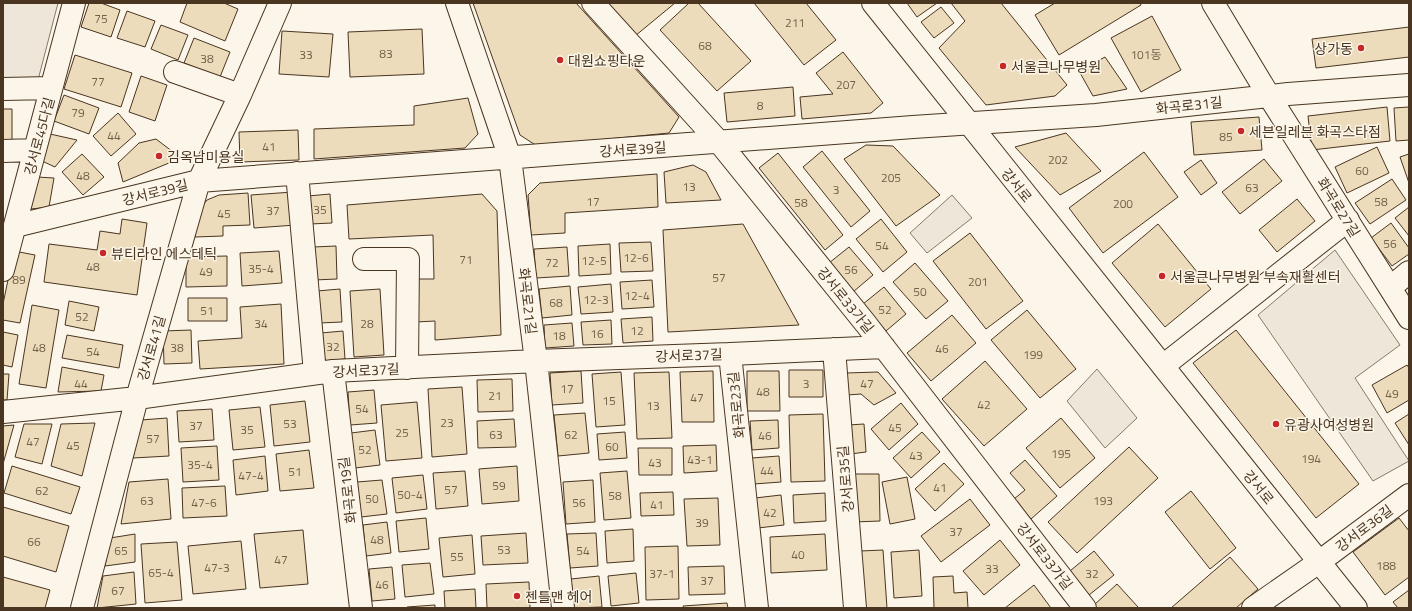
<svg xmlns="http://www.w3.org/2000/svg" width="1412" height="611" viewBox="0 0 1412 611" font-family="'Titillium Web','Noto Sans KR',sans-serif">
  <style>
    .green { fill: #ede6d9; stroke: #887966 }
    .parking { fill: #ede7d9; stroke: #887966 }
    .building { fill: #ecdcbc; stroke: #4a3520 }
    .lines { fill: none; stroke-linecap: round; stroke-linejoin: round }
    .minor-casing { stroke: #4a3520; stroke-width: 24 }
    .major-casing { stroke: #4a3520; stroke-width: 24 }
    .minor { stroke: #fbf6e9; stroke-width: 22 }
    .major { stroke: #fbf6e9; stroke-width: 22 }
    .poi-dot { fill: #c62828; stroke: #fbf6e9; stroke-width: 1.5 }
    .labels { text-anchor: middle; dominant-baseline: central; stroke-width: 3; stroke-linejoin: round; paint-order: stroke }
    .number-label { font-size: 12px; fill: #725f47 }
    .poi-label { font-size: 14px; fill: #4a3520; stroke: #fbf6e9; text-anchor: start }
    .street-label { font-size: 14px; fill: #4a3520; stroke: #fbf6e9 }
  </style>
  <rect width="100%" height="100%" fill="#fbf6e9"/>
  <!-- green -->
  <path class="green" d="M3,3H58L38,80L3,81Z"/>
  <!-- parking -->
  <path class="parking" d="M952,195L972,218L927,253L910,233Z
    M1335,250L1400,345L1355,378L1409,461L1373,481L1258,315Z
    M1097,369L1137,418L1105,448L1067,401Z"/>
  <!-- building -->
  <path class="building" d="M89,3H101L120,10L111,37L81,27Z
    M187,3H224L238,9L225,41L180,22Z
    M473,3H576L679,117L669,133L537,146L520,135Z
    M607,3H675L635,36Z
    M689,3H698L751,61L717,91L660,30Z
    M754,3H806L836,40L804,65Z
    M907,3H937L917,17Z
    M951,3H1001L1067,85L1055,96L986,105L939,48L965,21Z
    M1055,3H1140L1141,5L1059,55L1035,15Z
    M941,7L954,23L934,38L921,22Z
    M127,11L155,21L145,47L117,38Z
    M1152,16L1181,70L1141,92L1111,38Z
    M161,25L188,35L178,60L151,49Z
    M1409,27V57L1316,68L1312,39Z
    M422,29L424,74L350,77L348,32Z
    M282,31L333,34L329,77L279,74Z
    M194,38L230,52L220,77L184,63Z
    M843,52L883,103L871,113L802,119L800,97L833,94L816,73Z
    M75,55L132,73L121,107L64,89Z
    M1105,57L1127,89L1093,96L1079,71Z
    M141,76L167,85L155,121L129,112Z
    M793,87L795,116L727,122L724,93Z
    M64,95L99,108L89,134L54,121Z
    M468,98L478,134L465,148L314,159V129L414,125V106Z
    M1387,107L1390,141L1312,150L1308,116Z
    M1409,107V140L1396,141L1394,108Z
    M3,109H12V142H3Z
    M118,113L136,134L111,156L93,136Z
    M1259,117L1262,150L1194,155L1191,122Z
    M298,130L299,160L240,162L239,132Z
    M1066,133L1101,171L1060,195L1015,147Z
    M50,134L77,140L55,167L42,161Z
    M156,139L181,158L123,182L118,163L139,143Z
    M866,145L893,146L940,195L896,226L844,159Z
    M1377,147L1389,173L1347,193L1335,167Z
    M822,151L870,211L851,227L803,167Z
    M1144,152L1178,197L1103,253L1069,208Z
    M778,153L843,235L825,250L759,168Z
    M82,154L104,177L83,195L62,172Z
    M1409,154V183L1400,157Z
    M1264,159L1282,181L1240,214L1222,192Z
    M1201,160L1217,183L1201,195L1184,172Z
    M693,165L706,172L721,200L666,203L664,172Z
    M657,174L658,207L565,213V233L531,235L528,195L540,183Z
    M37,177L54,178L49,207L31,209Z
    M1392,179L1406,200L1370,224L1355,203Z
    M293,192L296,225L254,228L251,195Z
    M248,193L250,225L223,226V236L195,237L198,216L203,205L207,200L219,195Z
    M330,194L332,223L310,224L308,196Z
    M482,194L497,211L501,335L435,340V321L416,322V279H434L433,235L349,239L347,205Z
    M1297,199L1315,221L1277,252L1259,230Z
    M1409,207V236L1395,218Z
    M122,219L147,223L137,295L44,282L49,244L97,250L100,231L120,234Z
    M881,219L907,252L883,272L856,239Z
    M1391,223L1409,248V254L1392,266L1371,238Z
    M743,224L799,325L668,332L663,230Z
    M1158,224L1211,289L1165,327L1112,263Z
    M970,233L1023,301L986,329L933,261Z
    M651,242L653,271L621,272L619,243Z
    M610,244L611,274L579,276L578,246Z
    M336,246L337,279L314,280L313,247Z
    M567,247L569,276L536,278L534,249Z
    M849,247L873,275L853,292L829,263Z
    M14,251L35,255L20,323L3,320V304Z
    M279,251L282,283L242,286L240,253Z
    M227,256V286L186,287V257Z
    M915,263L948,301L926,319L893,282Z
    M652,280L654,307L622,309L620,282Z
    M611,284L613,312L581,314L578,287Z
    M570,286L572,315L542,318L539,289Z
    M884,287L906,314L886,331L863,304Z
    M340,289L342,322L319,323L317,291Z
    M380,289L384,355L354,357L350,291Z
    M188,298H227V321H188Z
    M69,301L99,307L94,331L65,325Z
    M281,304L284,364L200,369L198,341L242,338L240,307Z
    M32,305L59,310L46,388L19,384Z
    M1027,310L1076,369L1040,398L991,340Z
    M952,315L976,343L931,381L907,353Z
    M652,317L653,341L623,343L621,319Z
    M611,320L612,344L583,345L581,322Z
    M572,323L574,346L545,348L544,325Z
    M191,330L192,363L164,364L163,331Z
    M1236,330L1359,484L1316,518L1193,363Z
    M343,331L345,359L323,361L321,333Z
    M3,332L18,335L12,367L3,365Z
    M67,335L123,345L119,368L62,358Z
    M985,361L1027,409L984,446L942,399Z
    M1407,365L1409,368V400L1387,413L1372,385Z
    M62,367L104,375L101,391L58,392Z
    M789,370H823V397H789Z
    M581,371L583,403L552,405L550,373Z
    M713,371L714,422H682L680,372Z
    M747,371H779L780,411H747Z
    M621,372L625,425L596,427L592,374Z
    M669,372L672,438L637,439L634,373Z
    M878,372L896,393L874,405L861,394L847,395L846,373Z
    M3,374H9L7,400H3Z
    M512,379L513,411L478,412L477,380Z
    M462,387L467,454L432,457L428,389Z
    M374,390L377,423L350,425L348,392Z
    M305,401L310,442L274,446L270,405Z
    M417,402L422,458L386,461L381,405Z
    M901,403L918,424L889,450L871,429Z
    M260,407L265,447L233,450L229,410Z
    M212,409L214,440L179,442L177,411Z
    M585,413L589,453L558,456L554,415Z
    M823,414L825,481L791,482L789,415Z
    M1409,414V445L1395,423Z
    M167,418L169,456L133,458L141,420Z
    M1061,418L1095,458L1060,488L1026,448Z
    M514,419L516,447L478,448L477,421Z
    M778,420L779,448L752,450L750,421Z
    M95,423L82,476L51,466L61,424Z
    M24,424H52L42,464L15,457Z
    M864,424L866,452L850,454L848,425Z
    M14,425L3,464V426Z
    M375,430L380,465L355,468L351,433Z
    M625,432L627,458L599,460L597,434Z
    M922,432L940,452L911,478L893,458Z
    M716,445L717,471L684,473L683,446Z
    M217,446L219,480L183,482L181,448Z
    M1129,447L1158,478L1077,553L1048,522Z
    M638,448H672V475H639Z
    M309,450L314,488L280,491L276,454Z
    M265,456L268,491L236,495L233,460Z
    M779,456L781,482L754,484L752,458Z
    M1025,460L1057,496L1031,519L1014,499L1025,490L1010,473Z
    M944,463L964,484L935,511L915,489Z
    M12,466L80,487L71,514L4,493Z
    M517,466L519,501L482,504L479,469Z
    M465,471L468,506L436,509L433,473Z
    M627,471L631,518L604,520L600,473Z
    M853,474H879L880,521L854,522Z
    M423,475L427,509L396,513L392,478Z
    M907,477L915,519L890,524L882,482Z
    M168,479L171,519L121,524L129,482Z
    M382,480L387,514L361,517L357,482Z
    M593,480L595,522L566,524L563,482Z
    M225,486L227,516L183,518L182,488Z
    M1191,491L1236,548L1210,569L1165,512Z
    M673,492L674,515L641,516L640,493Z
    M825,493L826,521L794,523L793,495Z
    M781,495L784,525L758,528L755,498Z
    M718,498L720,545L687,546L684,499Z
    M970,499L990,525L941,562L921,536Z
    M3,507L69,526L56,572L3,556Z
    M426,518L429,549L399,552L396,521Z
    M1399,518L1409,531V577L1385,595L1353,552Z
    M387,522L391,553L366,556L363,525Z
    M633,529L634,561L607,563L605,531Z
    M303,530L308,584L260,588L254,534Z
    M526,533L528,563L483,565L481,536Z
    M596,533L598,566L570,568L567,534Z
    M135,534V562L105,566L110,538Z
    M825,534L827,570L771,573L770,537Z
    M472,535L475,574L443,577L439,538Z
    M1000,540L1020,565L984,595L963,571Z
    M241,541L246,589L193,594L188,546Z
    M177,542L182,600L145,603L141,544Z
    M678,546L679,599L646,600L645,547Z
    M883,550L887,608H863L860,551Z
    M919,550L922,596L894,598L891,552Z
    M1094,551L1114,575L1089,595L1070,571Z
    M1230,557L1258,589L1236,608H1171Z
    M430,563L434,594L405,597L402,565Z
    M724,566L725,594L689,595L688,567Z
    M392,567L395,599L372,601L369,569Z
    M134,572L136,604L97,608L103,576Z
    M636,573L639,603L611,606L608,576Z
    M599,576L602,607L574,608L571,579Z
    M953,576L954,593L967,592L968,608H934L933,577Z
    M3,577L50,590L45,608H3Z
    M529,582L530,608H487L486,584Z
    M1117,584L1138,607L1136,608H1097L1094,605Z
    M1034,585L1051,608H1005Z
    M475,589L476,608H445L444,591Z
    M1409,590V608H1398L1393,602Z
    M727,603L728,608H684L683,606Z
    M435,605V608H407V607Z"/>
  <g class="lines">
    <!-- minor casing -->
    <g class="minor-casing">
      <path id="minor" d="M457,3L510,158L536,361L563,608
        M593,3L719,142L866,324L1085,608
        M1213,3L1269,96L1409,318
        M175,72L240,95
        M3,89L51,88
        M3,151L35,150
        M297,173L315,373
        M15,226L199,181L913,127L1096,115L1288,94L1409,85
        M364,259H408L407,368
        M3,270L74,3
        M1390,288L1409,272
        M834,349L855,608
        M1163,366L1348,220
        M333,371L361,608
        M3,412L137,398L333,371L536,361L730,354
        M82,608L137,398L199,181L240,95L280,3
        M757,608L730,354L884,347
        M1253,608L1319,562L1409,495"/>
    </g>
    <!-- major casing -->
    <g class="major-casing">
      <path id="major" d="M873,3L1356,608"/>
    </g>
    <!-- minor -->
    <use href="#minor" class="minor"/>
    <!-- major -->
    <use href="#major" class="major"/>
  </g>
  <!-- markers -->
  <g class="poi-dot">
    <circle cx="1361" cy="48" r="4"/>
    <circle cx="560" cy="60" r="4"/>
    <circle cx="1003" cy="66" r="4"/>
    <circle cx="1241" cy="131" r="4"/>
    <circle cx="159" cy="156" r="4"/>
    <circle cx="103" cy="253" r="4"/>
    <circle cx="1162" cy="276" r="4"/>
    <circle cx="1276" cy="424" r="4"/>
    <circle cx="517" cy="596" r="4"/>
  </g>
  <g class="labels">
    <!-- number labels -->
    <g class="number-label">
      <text x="101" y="18">75</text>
      <text x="795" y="22">211</text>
      <text x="705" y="45">68</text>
      <text x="386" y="53">83</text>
      <text x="306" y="54">33</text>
      <text x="1146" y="54">101동</text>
      <text x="207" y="58">38</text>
      <text x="98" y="81">77</text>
      <text x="846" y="84">207</text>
      <text x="760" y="105">8</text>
      <text x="78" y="112">79</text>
      <text x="114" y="135">44</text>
      <text x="1226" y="136">85</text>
      <text x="269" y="146">41</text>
      <text x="1058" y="159">202</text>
      <text x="1362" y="170">60</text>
      <text x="83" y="175">48</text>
      <text x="891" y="177">205</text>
      <text x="689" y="186">13</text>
      <text x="1252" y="187">63</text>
      <text x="836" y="189">3</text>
      <text x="593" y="201">17</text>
      <text x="1381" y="201">58</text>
      <text x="801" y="202">58</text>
      <text x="1123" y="203">200</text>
      <text x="320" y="209">35</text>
      <text x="273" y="210">37</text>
      <text x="224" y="213">45</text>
      <text x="1390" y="243">56</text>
      <text x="882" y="245">54</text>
      <text x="636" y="257">12-6</text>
      <text x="466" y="259">71</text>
      <text x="594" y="260">12-5</text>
      <text x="552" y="262">72</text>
      <text x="93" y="266">48</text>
      <text x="261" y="268">35-4</text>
      <text x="851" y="269">56</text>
      <text x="206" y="271">49</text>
      <text x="719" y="277">57</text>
      <text x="19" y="279">89</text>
      <text x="978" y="281">201</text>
      <text x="920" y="291">50</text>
      <text x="637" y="295">12-4</text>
      <text x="596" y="299">12-3</text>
      <text x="556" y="302">68</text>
      <text x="885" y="309">52</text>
      <text x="207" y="310">51</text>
      <text x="82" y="316">52</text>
      <text x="261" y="323">34</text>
      <text x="367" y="323">28</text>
      <text x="637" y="330">12</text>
      <text x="597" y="333">16</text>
      <text x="559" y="335">18</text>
      <text x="333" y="346">32</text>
      <text x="39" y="347">48</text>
      <text x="177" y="347">38</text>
      <text x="942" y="348">46</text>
      <text x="93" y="351">54</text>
      <text x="1033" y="354">199</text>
      <text x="81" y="383">44</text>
      <text x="806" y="383">3</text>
      <text x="867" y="383">47</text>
      <text x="567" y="388">17</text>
      <text x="763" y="391">48</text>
      <text x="1392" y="393">49</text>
      <text x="495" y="395">21</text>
      <text x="697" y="397">47</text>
      <text x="609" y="400">15</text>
      <text x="984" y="404">42</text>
      <text x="653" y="405">13</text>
      <text x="362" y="408">54</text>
      <text x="447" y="422">23</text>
      <text x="290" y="423">53</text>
      <text x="196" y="425">37</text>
      <text x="895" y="427">45</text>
      <text x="247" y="429">35</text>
      <text x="402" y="432">25</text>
      <text x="496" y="434">63</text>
      <text x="571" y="434">62</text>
      <text x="765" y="435">46</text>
      <text x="153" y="438">57</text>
      <text x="33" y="441">47</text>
      <text x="73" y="445">45</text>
      <text x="612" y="446">60</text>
      <text x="365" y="449">52</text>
      <text x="1061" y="453">195</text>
      <text x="916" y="455">43</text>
      <text x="1311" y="458">194</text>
      <text x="700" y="459">43-1</text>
      <text x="655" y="462">43</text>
      <text x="200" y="464">35-4</text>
      <text x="767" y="470">44</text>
      <text x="295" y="471">51</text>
      <text x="251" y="475">47-4</text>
      <text x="499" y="485">59</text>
      <text x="940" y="487">41</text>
      <text x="451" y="489">57</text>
      <text x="42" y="490">62</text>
      <text x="410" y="494">50-4</text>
      <text x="615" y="495">58</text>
      <text x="372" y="498">50</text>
      <text x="147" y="500">63</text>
      <text x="1103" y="500">193</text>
      <text x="204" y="502">47-6</text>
      <text x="579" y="502">56</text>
      <text x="657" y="504">41</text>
      <text x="770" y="512">42</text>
      <text x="702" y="522">39</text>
      <text x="956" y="531">37</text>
      <text x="377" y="539">48</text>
      <text x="34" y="541">66</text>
      <text x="504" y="549">53</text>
      <text x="121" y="550">65</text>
      <text x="583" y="550">54</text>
      <text x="798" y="554">40</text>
      <text x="457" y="556">55</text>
      <text x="281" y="559">47</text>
      <text x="1386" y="565">188</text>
      <text x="217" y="567">47-3</text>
      <text x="992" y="568">33</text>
      <text x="161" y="572">65-4</text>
      <text x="662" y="573">37-1</text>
      <text x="1092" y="573">32</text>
      <text x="707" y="580">37</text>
      <text x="382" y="584">46</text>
      <text x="118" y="590">67</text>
    </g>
    <!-- poi labels -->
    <g class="poi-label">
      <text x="1353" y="48" text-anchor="end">상가동</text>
      <text x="568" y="60">대원쇼핑타운</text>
      <text x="1011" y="66">서울큰나무병원</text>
      <text x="1249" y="131">세븐일레븐 화곡스타점</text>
      <text x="167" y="156">김옥남미용실</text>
      <text x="111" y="253">뷰티라인 에스테틱</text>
      <text x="1170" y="276">서울큰나무병원 부속재활센터</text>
      <text x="1284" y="424">유광사여성병원</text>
      <text x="525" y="596">젠틀맨 헤어</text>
    </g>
    <!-- street labels -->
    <g class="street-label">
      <text transform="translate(1189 105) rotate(-6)">화곡로31길</text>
      <text transform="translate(39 136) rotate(-75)">강서로45다길</text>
      <text transform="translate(633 149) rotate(-4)">강서로39길</text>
      <text transform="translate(1017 185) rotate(51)">강서로</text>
      <text transform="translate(155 192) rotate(-14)">강서로39길</text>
      <text transform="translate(1339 207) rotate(58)">화곡로27길</text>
      <text transform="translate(846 300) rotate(51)">강서로33가길</text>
      <text transform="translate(528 301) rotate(83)">화곡로21길</text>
      <text transform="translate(151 348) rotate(-74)">강서로41길</text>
      <text transform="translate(689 355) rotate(-2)">강서로37길</text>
      <text transform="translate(366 370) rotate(-3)">강서로37길</text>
      <text transform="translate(736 405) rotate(-96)">화곡로23길</text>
      <text transform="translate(845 479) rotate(-95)">강서로35길</text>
      <text transform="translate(1259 487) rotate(51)">강서로</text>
      <text transform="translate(347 490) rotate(-97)">화곡로19길</text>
      <text transform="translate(1364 528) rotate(-37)">강서로36길</text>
      <text transform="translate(1045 556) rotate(52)">강서로33가길</text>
    </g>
  </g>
  <!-- border -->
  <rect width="1412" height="611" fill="none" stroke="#4a3520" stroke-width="8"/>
</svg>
